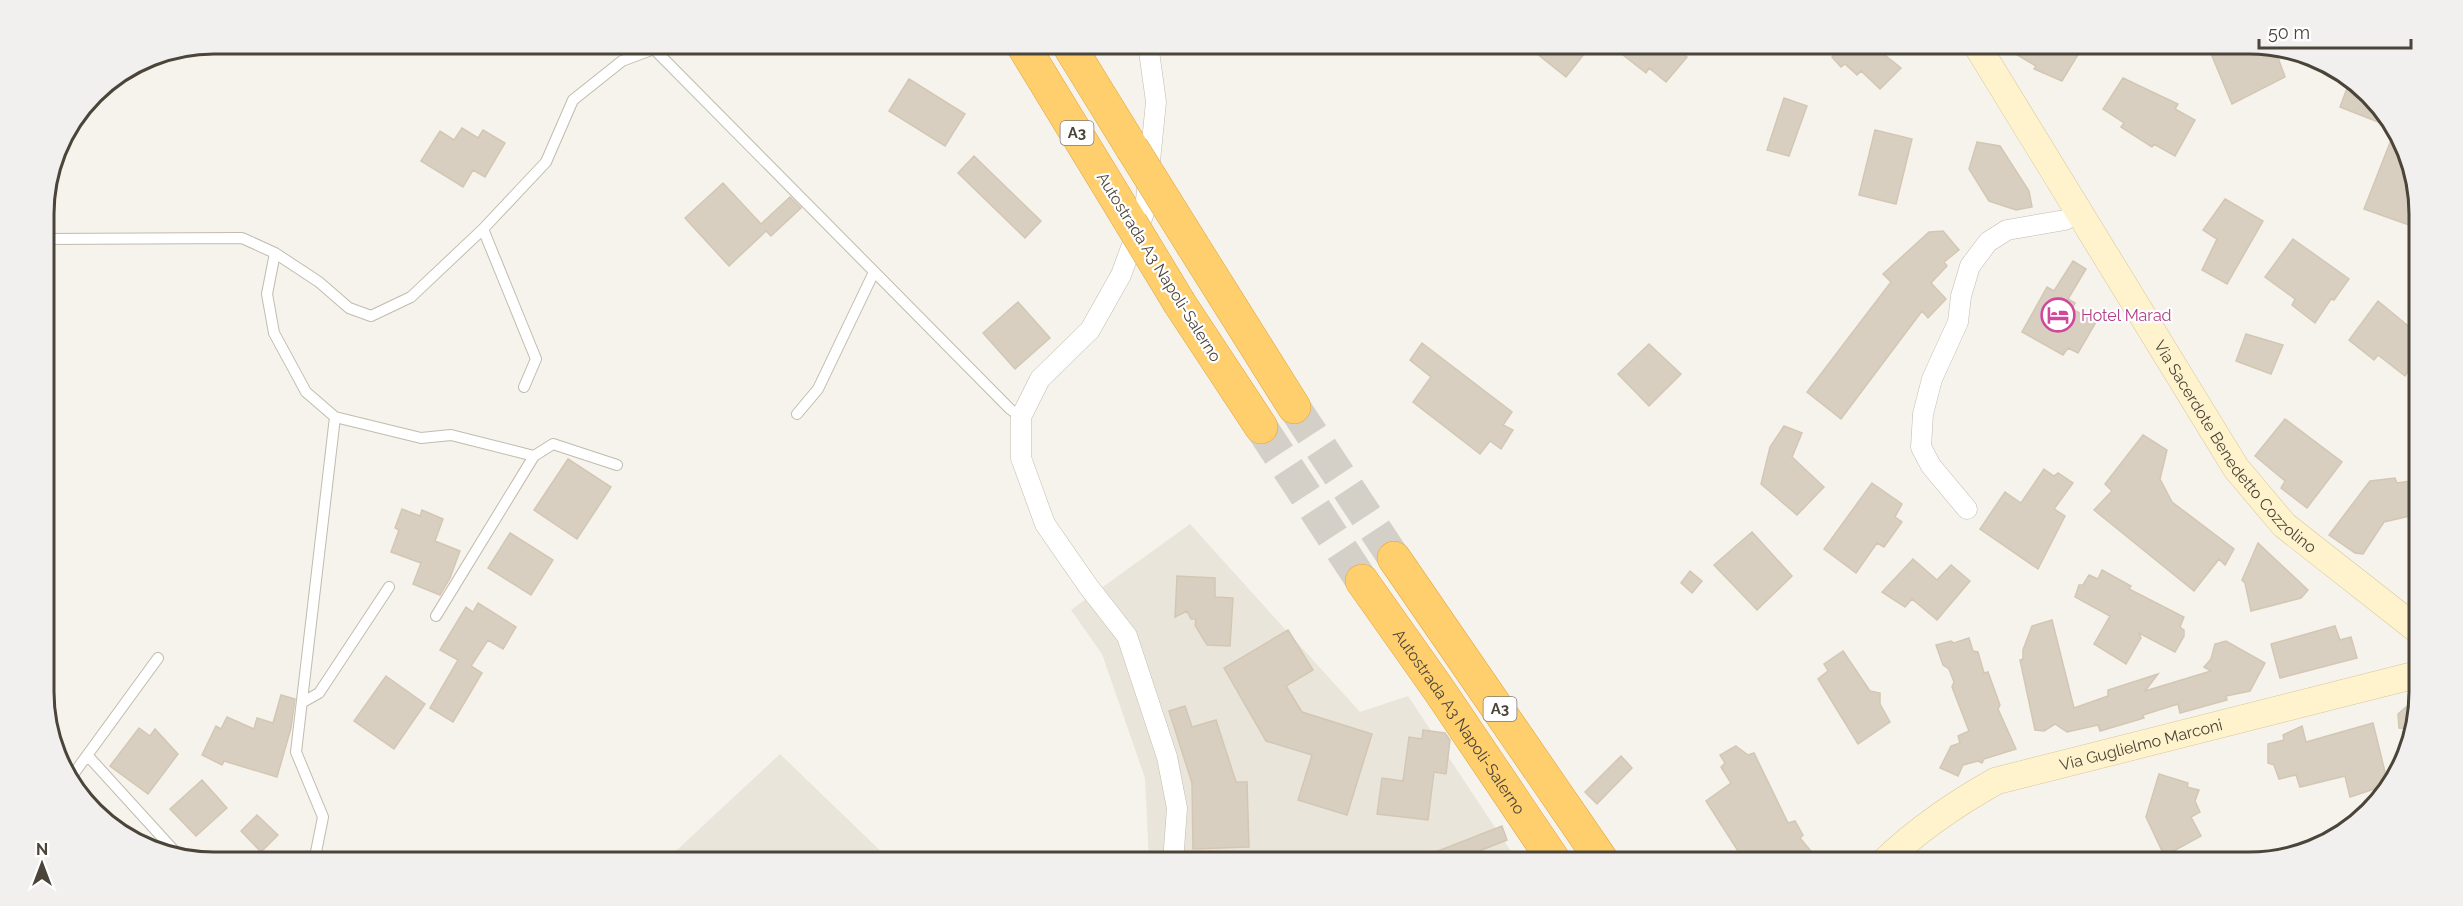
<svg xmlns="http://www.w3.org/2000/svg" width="2463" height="906" viewBox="0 0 2463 906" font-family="Raleway,sans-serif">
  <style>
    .residential { fill: #eae5da }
    .building { fill: #d8cfc1; stroke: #d3c7b4; stroke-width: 1.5 }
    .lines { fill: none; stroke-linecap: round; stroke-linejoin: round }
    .highway-tunnel { stroke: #d4d0c8; stroke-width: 33; stroke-dasharray: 33 16; stroke-linecap: butt }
    .lane-casing { stroke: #c2bbae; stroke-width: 12 }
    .street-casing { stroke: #c2bbae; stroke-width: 21 }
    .secondary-casing { stroke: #d6c79b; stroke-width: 28 }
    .highway-casing { stroke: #e0a43c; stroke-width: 34 }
    .lane { stroke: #fff; stroke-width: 10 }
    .street { stroke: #fff; stroke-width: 20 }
    .secondary { stroke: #fff3cd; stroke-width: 27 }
    .highway { stroke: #ffcf6e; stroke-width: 33 }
    .highway-bridge-casing { stroke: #e0a43c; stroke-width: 34; stroke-linecap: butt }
    .highway-bridge { stroke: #ffcf6e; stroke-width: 33 }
    .labels { text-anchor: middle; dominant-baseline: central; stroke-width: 4.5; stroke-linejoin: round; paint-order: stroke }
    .shield { fill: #fff; stroke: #817c74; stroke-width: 1.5 }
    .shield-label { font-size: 15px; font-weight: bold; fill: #4b4439 }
    .street-label { font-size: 16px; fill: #4b4439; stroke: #fff }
    .hotel-label { font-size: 16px; fill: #b23c85; stroke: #fff; text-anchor: start }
    .rim { fill: none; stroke: #4b4439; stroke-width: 3 }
  </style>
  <rect width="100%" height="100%" fill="#f6f3ec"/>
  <!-- residential -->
  <path class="residential" d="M1190,524L1360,712L1408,696L1518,862H1149L1145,778L1102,654L1071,610Z
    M780,754L892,862H664Z"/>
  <!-- building -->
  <path class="building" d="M1525,44H1592L1566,77Z
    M1609,44H1658L1665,50L1672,44L1687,57L1666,82L1649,68L1646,73Z
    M1846,44H1871L1901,68L1880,89L1861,71L1857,75L1845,64L1841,67L1832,57Z
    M1999,44H2080L2076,51L2079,53L2062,81L2034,69L2036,66Z
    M2241,44L2271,47L2274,57L2277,55L2285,77L2232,104L2212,56Z
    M2123,78L2178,104L2175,109L2195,120L2175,156L2154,144L2152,147L2121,127L2124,123L2103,109Z
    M909,79L965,114L945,146L889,111Z
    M2349,83L2378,102L2388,126L2340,107Z
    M1784,98L1807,106L1789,156L1767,150Z
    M462,128L478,138L483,130L505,143L485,177L473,170L463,187L421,161L440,131L454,140Z
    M1875,130L1912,139L1896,204L1859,195Z
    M2393,135L2418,191V210L2412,226L2364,209Z
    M1977,142L2000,146L2029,191L2032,207L2016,210L1989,201L1969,169Z
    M974,156L1041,221L1025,238L958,173Z
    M723,183L761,224L790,197L801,208L771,236L766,231L729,266L685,218Z
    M2225,199L2263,221L2227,284L2202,270L2217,239L2203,230Z
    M1943,231L1959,250L1944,262L1947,266L1931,283L1946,299L1928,318L1922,311L1841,419L1807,392L1891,282L1883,274L1929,232Z
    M2293,239L2349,279L2334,300L2331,299L2315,323L2292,305L2295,299L2265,277Z
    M2073,261L2086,269L2068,299L2075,303L2072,309L2096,322L2078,353L2068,348L2063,355L2022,332L2047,287L2054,291Z
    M2378,301L2418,334L2419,368L2412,365L2405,376L2378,355L2374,360L2349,340Z
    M1018,302L1050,338L1015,369L983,333Z
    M2246,334L2283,345L2271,374L2236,361Z
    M1422,343L1512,412L1503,425L1513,430L1501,449L1490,441L1480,454L1413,402L1431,377L1410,360Z
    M1649,344L1681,374L1649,406L1618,374Z
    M2285,419L2342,462L2307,508L2281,488L2285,481L2255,456Z
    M1784,426L1802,433L1792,457L1824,487L1797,515L1761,484L1770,447Z
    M2143,435L2167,450L2160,479L2172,502L2234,549L2225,565L2219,559L2194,591L2094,510L2112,491L2105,484Z
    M568,459L611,487L577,539L534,510Z
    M2044,469L2054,476L2058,473L2073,483L2054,509L2065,516L2038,569L1980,529L2005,492L2021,503Z
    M2395,478L2397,483L2416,480L2419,514L2384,522L2363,554L2355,553L2329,535L2370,481Z
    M1872,483L1902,504L1895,517L1902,522L1884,547L1877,543L1856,573L1824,549Z
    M402,509L420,516L422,510L443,519L435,541L460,551L450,578L440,595L413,584L421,563L391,552L399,530L395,528Z
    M1752,532L1792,576L1757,610L1714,565Z
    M510,533L553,560L531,595L488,568Z
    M2258,543L2308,590L2301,598L2251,611L2245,583L2242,580Z
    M1913,559L1937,580L1951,565L1970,581L1937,620L1912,599L1905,607L1882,592Z
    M2102,570L2131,586L2129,589L2184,617L2180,627L2184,630V636L2175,652L2139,633L2141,638L2126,664L2094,644L2110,616L2075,597L2079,585H2083L2089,575L2098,579Z
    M1690,571L1702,581L1692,593L1681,583Z
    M1177,576L1215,578V597L1233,598L1230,646L1207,645L1195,625L1196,619H1191L1187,611L1175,617Z
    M478,603L516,627L503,649L488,640L471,666L482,673L453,722L430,708L458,660L440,650L466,607L473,612Z
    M2052,620L2074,708L2108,696V690L2158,674L2145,691L2211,671L2204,667L2211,659L2215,644L2226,641L2265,663L2250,691L2226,696L2227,700L2180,713L2178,704L2143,715L2144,718L2100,731L2098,725L2067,732L2055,724L2044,731L2035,730L2020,660L2023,659V650L2032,626Z
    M2335,626L2340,640L2351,637L2357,658L2280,678L2271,644Z
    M1288,630L1313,670L1286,686L1302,712L1372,734L1347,815L1298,800L1312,755L1266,741L1224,668Z
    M1969,638L1973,651L1978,652L1984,673L1988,672L2000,705L1998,709L2016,749L1984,759L1982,763L1978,761L1963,765L1958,776L1940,768L1951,746L1960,743L1958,736L1969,731L1952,687L1954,682L1949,669L1943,665L1936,645L1951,641L1954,643Z
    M1843,651L1870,691L1880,693V704L1890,722L1858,744L1818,679L1828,671L1824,664Z
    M386,676L425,704L394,749L354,721Z
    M281,695L295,699L291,728L277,777L224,761L222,765L202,755L216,726L221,729L227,717L254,729L257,718L273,723Z
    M2419,696L2414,729L2399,728L2398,714Z
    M1185,706L1192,727L1216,720L1236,782H1247L1249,847L1193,849L1192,783L1169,711Z
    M2373,723L2387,780L2383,786L2350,797L2345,776L2300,787L2296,775L2279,779L2274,765L2268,763V744L2284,740L2283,735L2302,726L2306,742Z
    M139,728L150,736L155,729L178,754L148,794L110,766Z
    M1423,730L1445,733L1450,740L1446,774L1434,772L1428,820L1377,814L1382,778L1403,781L1409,737L1422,739Z
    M1736,746L1748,755L1754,753L1788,823L1795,821L1803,835L1800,838L1820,862H1745L1706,801L1731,783L1721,767L1725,763L1720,755Z
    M1621,756L1632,768L1597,804L1585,792Z
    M2159,774L2188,783L2187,787L2199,790L2195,801L2200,812L2191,817L2201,836L2170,853H2163L2146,817Z
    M202,780L227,808L196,836L170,809Z
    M257,815L278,835L261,852L241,831Z
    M1502,826L1507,840L1469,855L1472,862H1410Z"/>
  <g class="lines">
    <!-- highway-tunnel -->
    <path class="highway-tunnel" d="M1294,407L1394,558
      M1261,427L1362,581"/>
    <!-- lane casing -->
    <g class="lane-casing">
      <path id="lane" d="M649,44L1010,409L1021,417
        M483,229L536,359L524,387
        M44,239L242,238L275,253L319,282L349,308L371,316L411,297L483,229L546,162L573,100L622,61L654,49
        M275,253L267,294L274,333L306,392L335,417L421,438L451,435L534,456
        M797,414L818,389L874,272
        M436,616L534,456L553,444L617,465
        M303,702L319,693L389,587
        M88,756L180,857
        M72,776L158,658
        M314,862L323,817L296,752L335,417"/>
    </g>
    <!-- street casing -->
    <g class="street-casing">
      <path id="street" d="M1148,44L1156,102L1145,210L1121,275L1090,330L1040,379L1021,417V458L1045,524L1088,586L1127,636L1167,757L1177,808L1173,862
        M1967,509L1931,466L1921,447L1923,414L1932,379L1958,322L1961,296L1970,266L1988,242L2007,230L2065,220L2077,212"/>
    </g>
    <!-- secondary casing -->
    <g class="secondary-casing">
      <g id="secondary">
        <path id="s1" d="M1976,44L2236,468L2284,525L2419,631"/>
        <path id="s2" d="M1884,862C1918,829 1955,804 1996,781L2419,674"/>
      </g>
    </g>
    <!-- highway casing -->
    <g class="highway-casing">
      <g id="highway">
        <path d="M1022,44L1131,223"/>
        <path d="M1068,44L1132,148"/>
        <path d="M1193,246L1294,407"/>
        <path d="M1180,304L1261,427"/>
        <path d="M1394,558L1603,862"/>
        <path id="s3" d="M1362,581L1439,690L1555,862"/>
      </g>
    </g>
    <!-- lane -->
    <use href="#lane" class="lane"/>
    <!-- street -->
    <use href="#street" class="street"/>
    <!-- secondary -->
    <use href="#secondary" class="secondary"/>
    <!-- highway -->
    <use href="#highway" class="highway"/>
    <!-- highway-bridge casing -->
    <g class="highway-bridge-casing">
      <path id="highway-bridge" d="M1132,148L1193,246
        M1131,223L1180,304"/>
    </g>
    <!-- highway-bridge -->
    <use href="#highway-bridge" class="highway-bridge"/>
  </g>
  <!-- icons -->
  <defs>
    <g id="hotel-ring" transform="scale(1.725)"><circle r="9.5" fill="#fff" stroke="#d1479c" stroke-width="1.5"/><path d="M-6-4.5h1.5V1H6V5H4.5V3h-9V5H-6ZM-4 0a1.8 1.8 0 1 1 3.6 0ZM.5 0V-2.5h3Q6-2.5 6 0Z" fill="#d1479c"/></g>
  </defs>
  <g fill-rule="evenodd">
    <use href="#hotel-ring" x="2058" y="315"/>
  </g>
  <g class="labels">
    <!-- shield labels -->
    <g class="shield">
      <rect x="1060.5" y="121" width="33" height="24" rx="4.5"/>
      <rect x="1483.5" y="697" width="33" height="24" rx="4.5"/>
    </g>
    <g class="shield-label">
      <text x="1077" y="133">A3</text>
      <text x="1500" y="709">A3</text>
    </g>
    <!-- street labels -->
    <g class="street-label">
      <text transform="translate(1159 267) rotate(58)">Autostrada A3 Napoli-Salerno</text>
      <text stroke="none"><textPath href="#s1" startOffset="480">Via Sacerdote Benedetto Cozzolino</textPath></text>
      <text stroke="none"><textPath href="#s3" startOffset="171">Autostrada A3 Napoli-Salerno</textPath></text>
      <text stroke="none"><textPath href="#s2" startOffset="288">Via Guglielmo Marconi</textPath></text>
    </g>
    <!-- hotel labels -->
    <g class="hotel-label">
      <text x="2081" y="315">Hotel Marad</text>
    </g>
  </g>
  <!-- crop -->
  <path d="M0 0H2463V906H0ZM214 54H2249A160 160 0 0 1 2409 214V692A160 160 0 0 1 2249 852H214A160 160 0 0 1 54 692V214A160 160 0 0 1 214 54Z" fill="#f1f0ef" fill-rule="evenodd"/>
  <path class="rim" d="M214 54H2249A160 160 0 0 1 2409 214V692A160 160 0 0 1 2249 852H214A160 160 0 0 1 54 692V214A160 160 0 0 1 214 54Z"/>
  <!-- north arrow -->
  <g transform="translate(42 864)" stroke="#ffffff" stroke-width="4.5" paint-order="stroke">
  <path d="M0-4.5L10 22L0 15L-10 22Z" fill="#4b4439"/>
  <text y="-9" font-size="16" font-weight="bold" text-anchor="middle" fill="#4b4439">N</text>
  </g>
  <!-- scale -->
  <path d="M2259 39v9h152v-9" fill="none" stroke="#4b4439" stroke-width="3"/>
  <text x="2268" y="39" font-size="18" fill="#4b4439" stroke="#ffffff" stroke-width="4.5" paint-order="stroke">50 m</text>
</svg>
